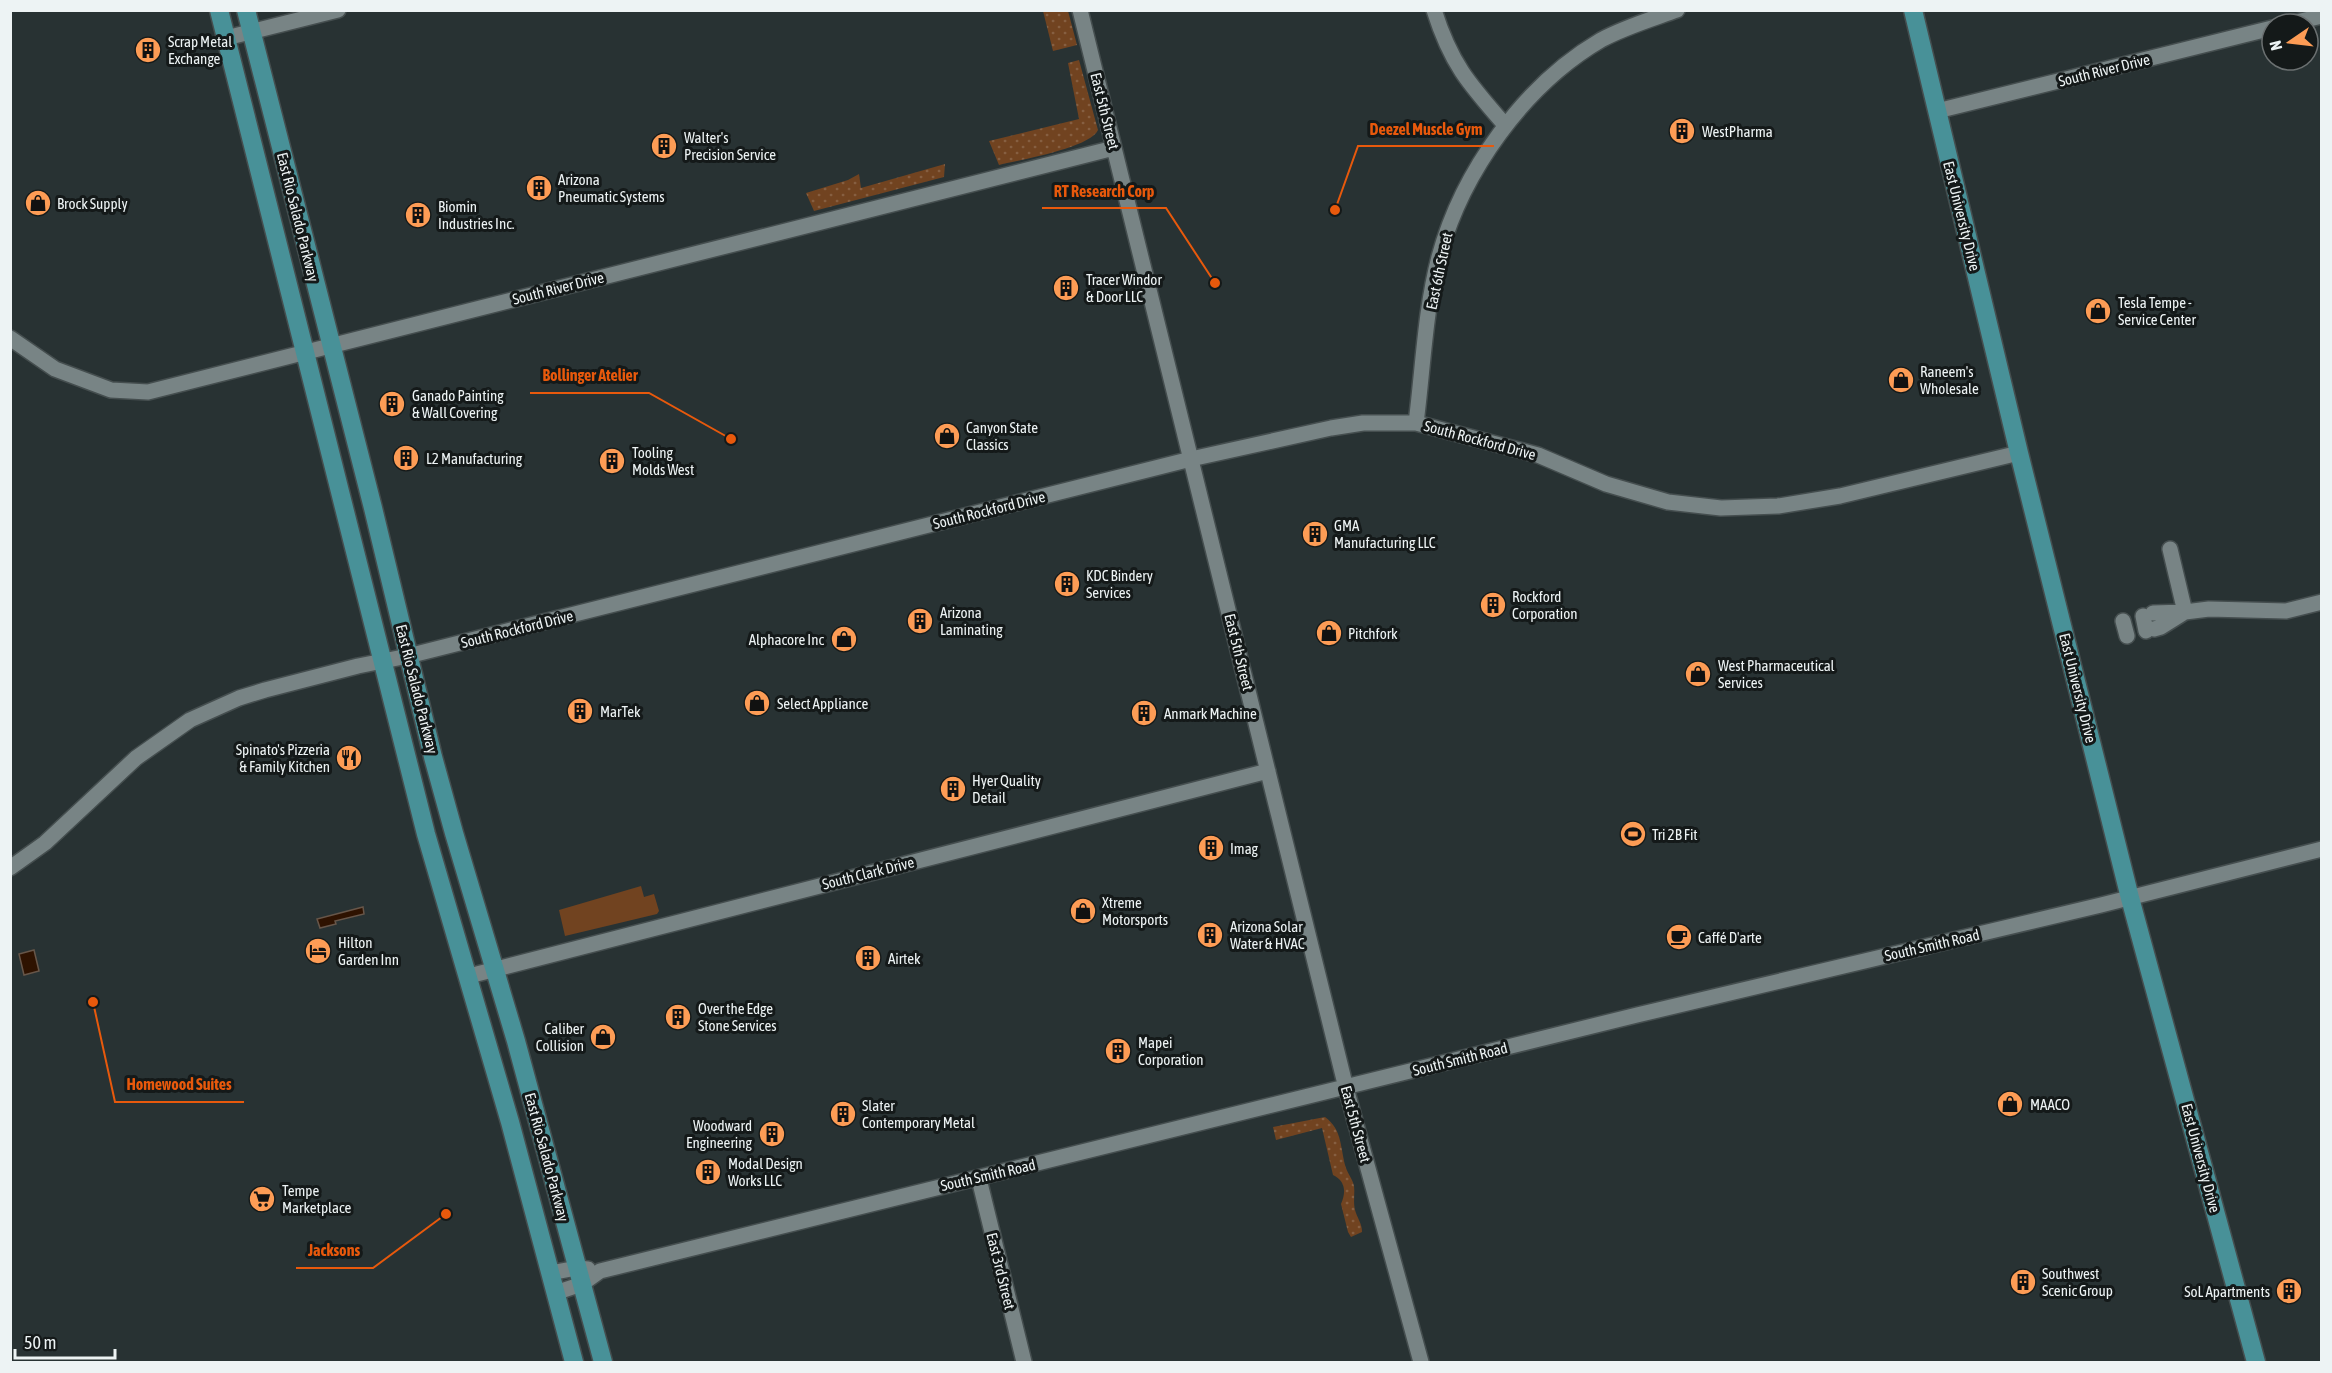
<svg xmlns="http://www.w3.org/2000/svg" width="2332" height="1373" viewBox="0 0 2332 1373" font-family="'Asap Condensed',sans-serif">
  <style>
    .grass { fill: url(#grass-dots) }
    .park { fill: #714320 }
    .water { fill: #2e1200; stroke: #675649; stroke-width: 1.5 }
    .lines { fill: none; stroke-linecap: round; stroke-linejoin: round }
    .minor-casing { stroke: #454e4f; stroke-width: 18 }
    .major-casing { stroke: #454e4f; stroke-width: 21 }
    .minor { stroke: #788485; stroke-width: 15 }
    .major { stroke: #489198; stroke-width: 18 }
    .labels { text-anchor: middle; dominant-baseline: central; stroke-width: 6; stroke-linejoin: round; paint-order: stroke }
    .poi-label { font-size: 15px; fill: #edf3f4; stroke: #141919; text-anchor: start }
    .street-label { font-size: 15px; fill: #edf3f4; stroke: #141919 }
    .leader { fill: none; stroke: #e8590c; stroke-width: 2 }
    .callout-dot { fill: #e8590c; stroke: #141919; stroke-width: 2 }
    .callout-label { font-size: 16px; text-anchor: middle; font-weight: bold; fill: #e8590c; stroke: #141919; stroke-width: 6; stroke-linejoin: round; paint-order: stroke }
  </style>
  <defs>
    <pattern id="grass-dots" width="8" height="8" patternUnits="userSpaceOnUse" patternTransform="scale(1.5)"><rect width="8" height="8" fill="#714320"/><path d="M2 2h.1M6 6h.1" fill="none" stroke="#865f41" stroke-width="1.8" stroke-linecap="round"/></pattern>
  </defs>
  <rect width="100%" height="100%" fill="#283233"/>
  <!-- grass -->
  <path class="grass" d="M1043,11H1068L1077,45L1053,51Z
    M1079,60L1098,130C1090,148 1019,160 999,165L989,141L1079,119L1068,63Z
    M945,164L944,177L814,211L806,193L848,180L859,174L861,188Z
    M1325,1117C1343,1130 1340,1149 1346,1168C1348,1174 1353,1180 1354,1186C1355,1194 1353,1201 1355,1210C1357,1218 1362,1223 1362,1232L1351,1237L1348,1232L1341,1204C1346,1193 1346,1181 1333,1175L1322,1128L1276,1140L1273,1127Z"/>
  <!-- park -->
  <path class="park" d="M641,886L644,897L654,894L659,911L657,914L565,936L559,910Z"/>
  <!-- water -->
  <path class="water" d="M363,907L364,914L335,921L336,924L320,928L317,919Z
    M34,950L39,971L24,975L19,954Z"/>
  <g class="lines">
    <!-- minor casing -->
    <g class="minor-casing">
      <path id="minor" d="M1080,10L1346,1088L1421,1362
        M1434,10C1451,64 1469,84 1505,125
        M2288,24L2322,16
        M226,38L338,10
        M1937,111L2272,28
        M10,338L55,369L111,390L148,392L1114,148
        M1416,423C1423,369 1425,310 1439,257C1462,172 1524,85 1601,40C1625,27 1652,19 1677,10
        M2170,549L2185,612L2209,609L2286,611L2322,602
        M2153,613L2185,612L2161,627L2154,629
        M2143,616L2146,631
        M2123,621L2127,636
        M10,868L45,843L136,758L190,720L239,698L265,690L358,666L408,656L1191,459L1331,428L1363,423H1416L1538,455L1606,484L1668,502L1721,508L1778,506L1840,496L2019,453
        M469,976L1268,771
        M979,1179L1024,1362
        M550,1273L577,1268L588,1269
        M555,1293L582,1284L600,1271L689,1249L1637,1015L2101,905L2322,849"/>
    </g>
    <!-- major casing -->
    <g class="major-casing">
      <path id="major" d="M219,10L426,834L510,1122L574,1362
        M246,10L373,508L433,757L454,833L516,1041L603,1362
        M1913,10L2019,453L2130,898L2256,1362"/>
    </g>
    <!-- minor -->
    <use href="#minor" class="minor"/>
    <!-- major -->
    <use href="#major" class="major"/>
  </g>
  <!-- icons -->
  <defs>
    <g id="building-disc" transform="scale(1.35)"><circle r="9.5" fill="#fd9c55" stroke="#141919"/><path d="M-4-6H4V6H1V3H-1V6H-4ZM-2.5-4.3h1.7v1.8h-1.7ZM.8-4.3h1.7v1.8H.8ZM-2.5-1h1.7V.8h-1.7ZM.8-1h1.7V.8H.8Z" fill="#111"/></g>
    <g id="shop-disc" transform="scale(1.35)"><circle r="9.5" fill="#fd9c55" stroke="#141919"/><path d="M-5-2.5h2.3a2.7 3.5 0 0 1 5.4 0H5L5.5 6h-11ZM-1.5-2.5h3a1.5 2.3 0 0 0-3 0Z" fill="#111"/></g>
    <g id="restaurant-disc" transform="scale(1.35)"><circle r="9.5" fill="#fd9c55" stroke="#141919"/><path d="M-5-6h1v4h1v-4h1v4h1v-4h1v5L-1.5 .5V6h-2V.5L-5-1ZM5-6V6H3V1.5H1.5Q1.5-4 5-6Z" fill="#111"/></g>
    <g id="stadium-disc" transform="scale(1.35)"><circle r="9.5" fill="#fd9c55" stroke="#141919"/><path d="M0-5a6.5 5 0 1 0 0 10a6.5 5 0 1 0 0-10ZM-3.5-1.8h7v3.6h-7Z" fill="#111"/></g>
    <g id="cafe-disc" transform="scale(1.35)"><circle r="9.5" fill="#fd9c55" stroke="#141919"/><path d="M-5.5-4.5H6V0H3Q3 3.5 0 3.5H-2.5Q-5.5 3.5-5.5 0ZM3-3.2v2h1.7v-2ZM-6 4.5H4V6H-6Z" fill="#111"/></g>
    <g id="hotel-disc" transform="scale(1.35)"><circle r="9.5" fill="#fd9c55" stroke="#141919"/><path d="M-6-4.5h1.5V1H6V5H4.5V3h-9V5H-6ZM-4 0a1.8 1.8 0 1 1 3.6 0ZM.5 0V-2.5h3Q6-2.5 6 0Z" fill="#111"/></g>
    <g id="supermarket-disc" transform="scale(1.35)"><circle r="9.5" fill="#fd9c55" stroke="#141919"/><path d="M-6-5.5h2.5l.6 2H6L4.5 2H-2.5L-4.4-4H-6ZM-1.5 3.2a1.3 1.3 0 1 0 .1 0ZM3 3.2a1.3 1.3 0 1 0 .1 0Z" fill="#111"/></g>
  </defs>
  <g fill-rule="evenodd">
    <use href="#building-disc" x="148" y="50"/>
    <use href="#building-disc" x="1682" y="131"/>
    <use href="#building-disc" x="664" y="146"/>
    <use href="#building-disc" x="539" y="188"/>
    <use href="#shop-disc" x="38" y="203"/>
    <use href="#building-disc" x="418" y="215"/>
    <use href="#building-disc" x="1066" y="288"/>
    <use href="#shop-disc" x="2098" y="311"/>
    <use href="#shop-disc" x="1901" y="380"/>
    <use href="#building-disc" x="392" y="404"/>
    <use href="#shop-disc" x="947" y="436"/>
    <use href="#building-disc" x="406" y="458"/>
    <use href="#building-disc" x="612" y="461"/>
    <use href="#building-disc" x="1315" y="534"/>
    <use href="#building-disc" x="1067" y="584"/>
    <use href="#building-disc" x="1493" y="605"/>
    <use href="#building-disc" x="920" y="621"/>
    <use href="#shop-disc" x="1329" y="633"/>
    <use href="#shop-disc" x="844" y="639"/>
    <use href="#shop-disc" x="1698" y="674"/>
    <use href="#shop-disc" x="757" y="703"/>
    <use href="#building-disc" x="580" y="711"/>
    <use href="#building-disc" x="1144" y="713"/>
    <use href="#restaurant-disc" x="349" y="758"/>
    <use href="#building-disc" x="953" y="789"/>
    <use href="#stadium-disc" x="1633" y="834"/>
    <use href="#building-disc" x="1211" y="848"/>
    <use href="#shop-disc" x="1083" y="911"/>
    <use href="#building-disc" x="1210" y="935"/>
    <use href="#cafe-disc" x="1679" y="937"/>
    <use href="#hotel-disc" x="318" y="951"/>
    <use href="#building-disc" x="868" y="958"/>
    <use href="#building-disc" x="678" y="1017"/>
    <use href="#shop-disc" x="603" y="1037"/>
    <use href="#building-disc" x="1118" y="1051"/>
    <use href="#shop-disc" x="2010" y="1104"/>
    <use href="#building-disc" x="843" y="1114"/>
    <use href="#building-disc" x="772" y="1134"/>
    <use href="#building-disc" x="708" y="1172"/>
    <use href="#supermarket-disc" x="262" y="1199"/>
    <use href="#building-disc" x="2023" y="1282"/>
    <use href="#building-disc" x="2289" y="1291"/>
  </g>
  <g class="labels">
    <!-- poi labels -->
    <g class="poi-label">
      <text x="168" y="41">Scrap Metal<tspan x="168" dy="17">Exchange</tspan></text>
      <text x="1702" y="131">WestPharma</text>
      <text x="684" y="137">Walter's<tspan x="684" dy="17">Precision Service</tspan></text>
      <text x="558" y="179">Arizona<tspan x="558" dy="17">Pneumatic Systems</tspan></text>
      <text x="57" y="203">Brock Supply</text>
      <text x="438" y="206">Biomin<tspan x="438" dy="17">Industries Inc.</tspan></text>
      <text x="1086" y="279">Tracer Windor<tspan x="1086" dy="17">&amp; Door LLC</tspan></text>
      <text x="2118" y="302">Tesla Tempe -<tspan x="2118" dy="17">Service Center</tspan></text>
      <text x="1920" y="371">Raneem's<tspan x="1920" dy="17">Wholesale</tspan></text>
      <text x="412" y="395">Ganado Painting<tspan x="412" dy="17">&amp; Wall Covering</tspan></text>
      <text x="966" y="427">Canyon State<tspan x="966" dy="17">Classics</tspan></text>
      <text x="632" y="452">Tooling<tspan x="632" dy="17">Molds West</tspan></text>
      <text x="426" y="458">L2 Manufacturing</text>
      <text x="1334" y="525">GMA<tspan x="1334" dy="17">Manufacturing LLC</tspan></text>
      <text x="1086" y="575">KDC Bindery<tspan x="1086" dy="17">Services</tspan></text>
      <text x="1512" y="596">Rockford<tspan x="1512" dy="17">Corporation</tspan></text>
      <text x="940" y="612">Arizona<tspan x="940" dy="17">Laminating</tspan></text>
      <text x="1348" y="633">Pitchfork</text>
      <text x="824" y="639" text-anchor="end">Alphacore Inc</text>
      <text x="1718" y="665">West Pharmaceutical<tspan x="1718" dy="17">Services</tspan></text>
      <text x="777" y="703">Select Appliance</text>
      <text x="600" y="711">MarTek</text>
      <text x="1164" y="713">Anmark Machine</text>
      <text x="330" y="749" text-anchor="end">Spinato's Pizzeria<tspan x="330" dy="17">&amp; Family Kitchen</tspan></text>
      <text x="972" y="780">Hyer Quality<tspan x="972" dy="17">Detail</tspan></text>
      <text x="1652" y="834">Tri 2B Fit</text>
      <text x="1230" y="848">Imag</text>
      <text x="1102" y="902">Xtreme<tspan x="1102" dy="17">Motorsports</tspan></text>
      <text x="1230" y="926">Arizona Solar<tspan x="1230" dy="17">Water &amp; HVAC</tspan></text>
      <text x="1698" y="937">Caffé D'arte</text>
      <text x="338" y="942">Hilton<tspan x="338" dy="17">Garden Inn</tspan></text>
      <text x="888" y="958">Airtek</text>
      <text x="698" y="1008">Over the Edge<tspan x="698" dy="17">Stone Services</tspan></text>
      <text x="584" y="1028" text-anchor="end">Caliber<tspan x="584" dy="17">Collision</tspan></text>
      <text x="1138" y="1042">Mapei<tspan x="1138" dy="17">Corporation</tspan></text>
      <text x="2030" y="1104">MAACO</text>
      <text x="862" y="1105">Slater<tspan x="862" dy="17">Contemporary Metal</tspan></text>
      <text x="752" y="1125" text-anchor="end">Woodward<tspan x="752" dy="17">Engineering</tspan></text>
      <text x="728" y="1163">Modal Design<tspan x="728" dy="17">Works LLC</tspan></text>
      <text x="282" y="1190">Tempe<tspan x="282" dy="17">Marketplace</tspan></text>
      <text x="2042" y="1273">Southwest<tspan x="2042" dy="17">Scenic Group</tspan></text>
      <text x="2270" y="1291" text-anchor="end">SoL Apartments</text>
    </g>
    <!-- street labels -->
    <g class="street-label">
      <text transform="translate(2104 70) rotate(-14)">South River Drive</text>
      <text transform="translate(1105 111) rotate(76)">East 5th Street</text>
      <text transform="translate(1962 216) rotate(76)">East University Drive</text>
      <text transform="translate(298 217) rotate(76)">East Rio Salado Parkway</text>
      <text transform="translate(1439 271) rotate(-78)">East 6th Street</text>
      <text transform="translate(558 288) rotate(-14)">South River Drive</text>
      <text transform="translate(1480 440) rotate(15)">South Rockford Drive</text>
      <text transform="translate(989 510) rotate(-14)">South Rockford Drive</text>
      <text transform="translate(517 629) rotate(-14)">South Rockford Drive</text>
      <text transform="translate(1239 652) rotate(76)">East 5th Street</text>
      <text transform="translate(2078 688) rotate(76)">East University Drive</text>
      <text transform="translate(417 689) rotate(76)">East Rio Salado Parkway</text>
      <text transform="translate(868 873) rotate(-14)">South Clark Drive</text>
      <text transform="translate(1932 945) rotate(-13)">South Smith Road</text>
      <text transform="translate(1460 1059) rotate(-14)">South Smith Road</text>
      <text transform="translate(1356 1124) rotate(75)">East 5th Street</text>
      <text transform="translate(547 1157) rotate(75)">East Rio Salado Parkway</text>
      <text transform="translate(2201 1158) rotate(75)">East University Drive</text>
      <text transform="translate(988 1175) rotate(-13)">South Smith Road</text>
      <text transform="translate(1001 1271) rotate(76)">East 3rd Street</text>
    </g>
  </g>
  <!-- callouts -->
  <path class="leader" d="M1335 210L1358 146H1494M1215 283L1166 208H1042M731 439L649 393H530M93 1002L115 1102H244M446 1214L373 1268H296"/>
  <g class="callout-dot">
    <circle cx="1335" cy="210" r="6"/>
    <circle cx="1215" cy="283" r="6"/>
    <circle cx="731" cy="439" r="6"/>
    <circle cx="93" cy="1002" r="6"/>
    <circle cx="446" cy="1214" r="6"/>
  </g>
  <g class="callout-label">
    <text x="1426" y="135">Deezel Muscle Gym</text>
    <text x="1104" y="197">RT Research Corp</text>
    <text x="590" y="381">Bollinger Atelier</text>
    <text x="179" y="1090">Homewood Suites</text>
    <text x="334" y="1256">Jacksons</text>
  </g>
  <!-- border -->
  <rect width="2332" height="1373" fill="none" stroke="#edf3f4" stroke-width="24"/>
  <!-- north arrow -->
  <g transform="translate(2290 42) rotate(256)"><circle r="28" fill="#141919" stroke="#6b7071" stroke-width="1.5"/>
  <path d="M0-4.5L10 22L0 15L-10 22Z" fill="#fd9c55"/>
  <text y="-9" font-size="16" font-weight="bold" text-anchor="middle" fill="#edf3f4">N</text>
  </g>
  <!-- scale -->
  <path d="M15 1349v9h100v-9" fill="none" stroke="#edf3f4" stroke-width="3"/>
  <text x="24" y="1349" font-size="18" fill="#edf3f4" stroke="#141919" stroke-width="4.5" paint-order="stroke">50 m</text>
</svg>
